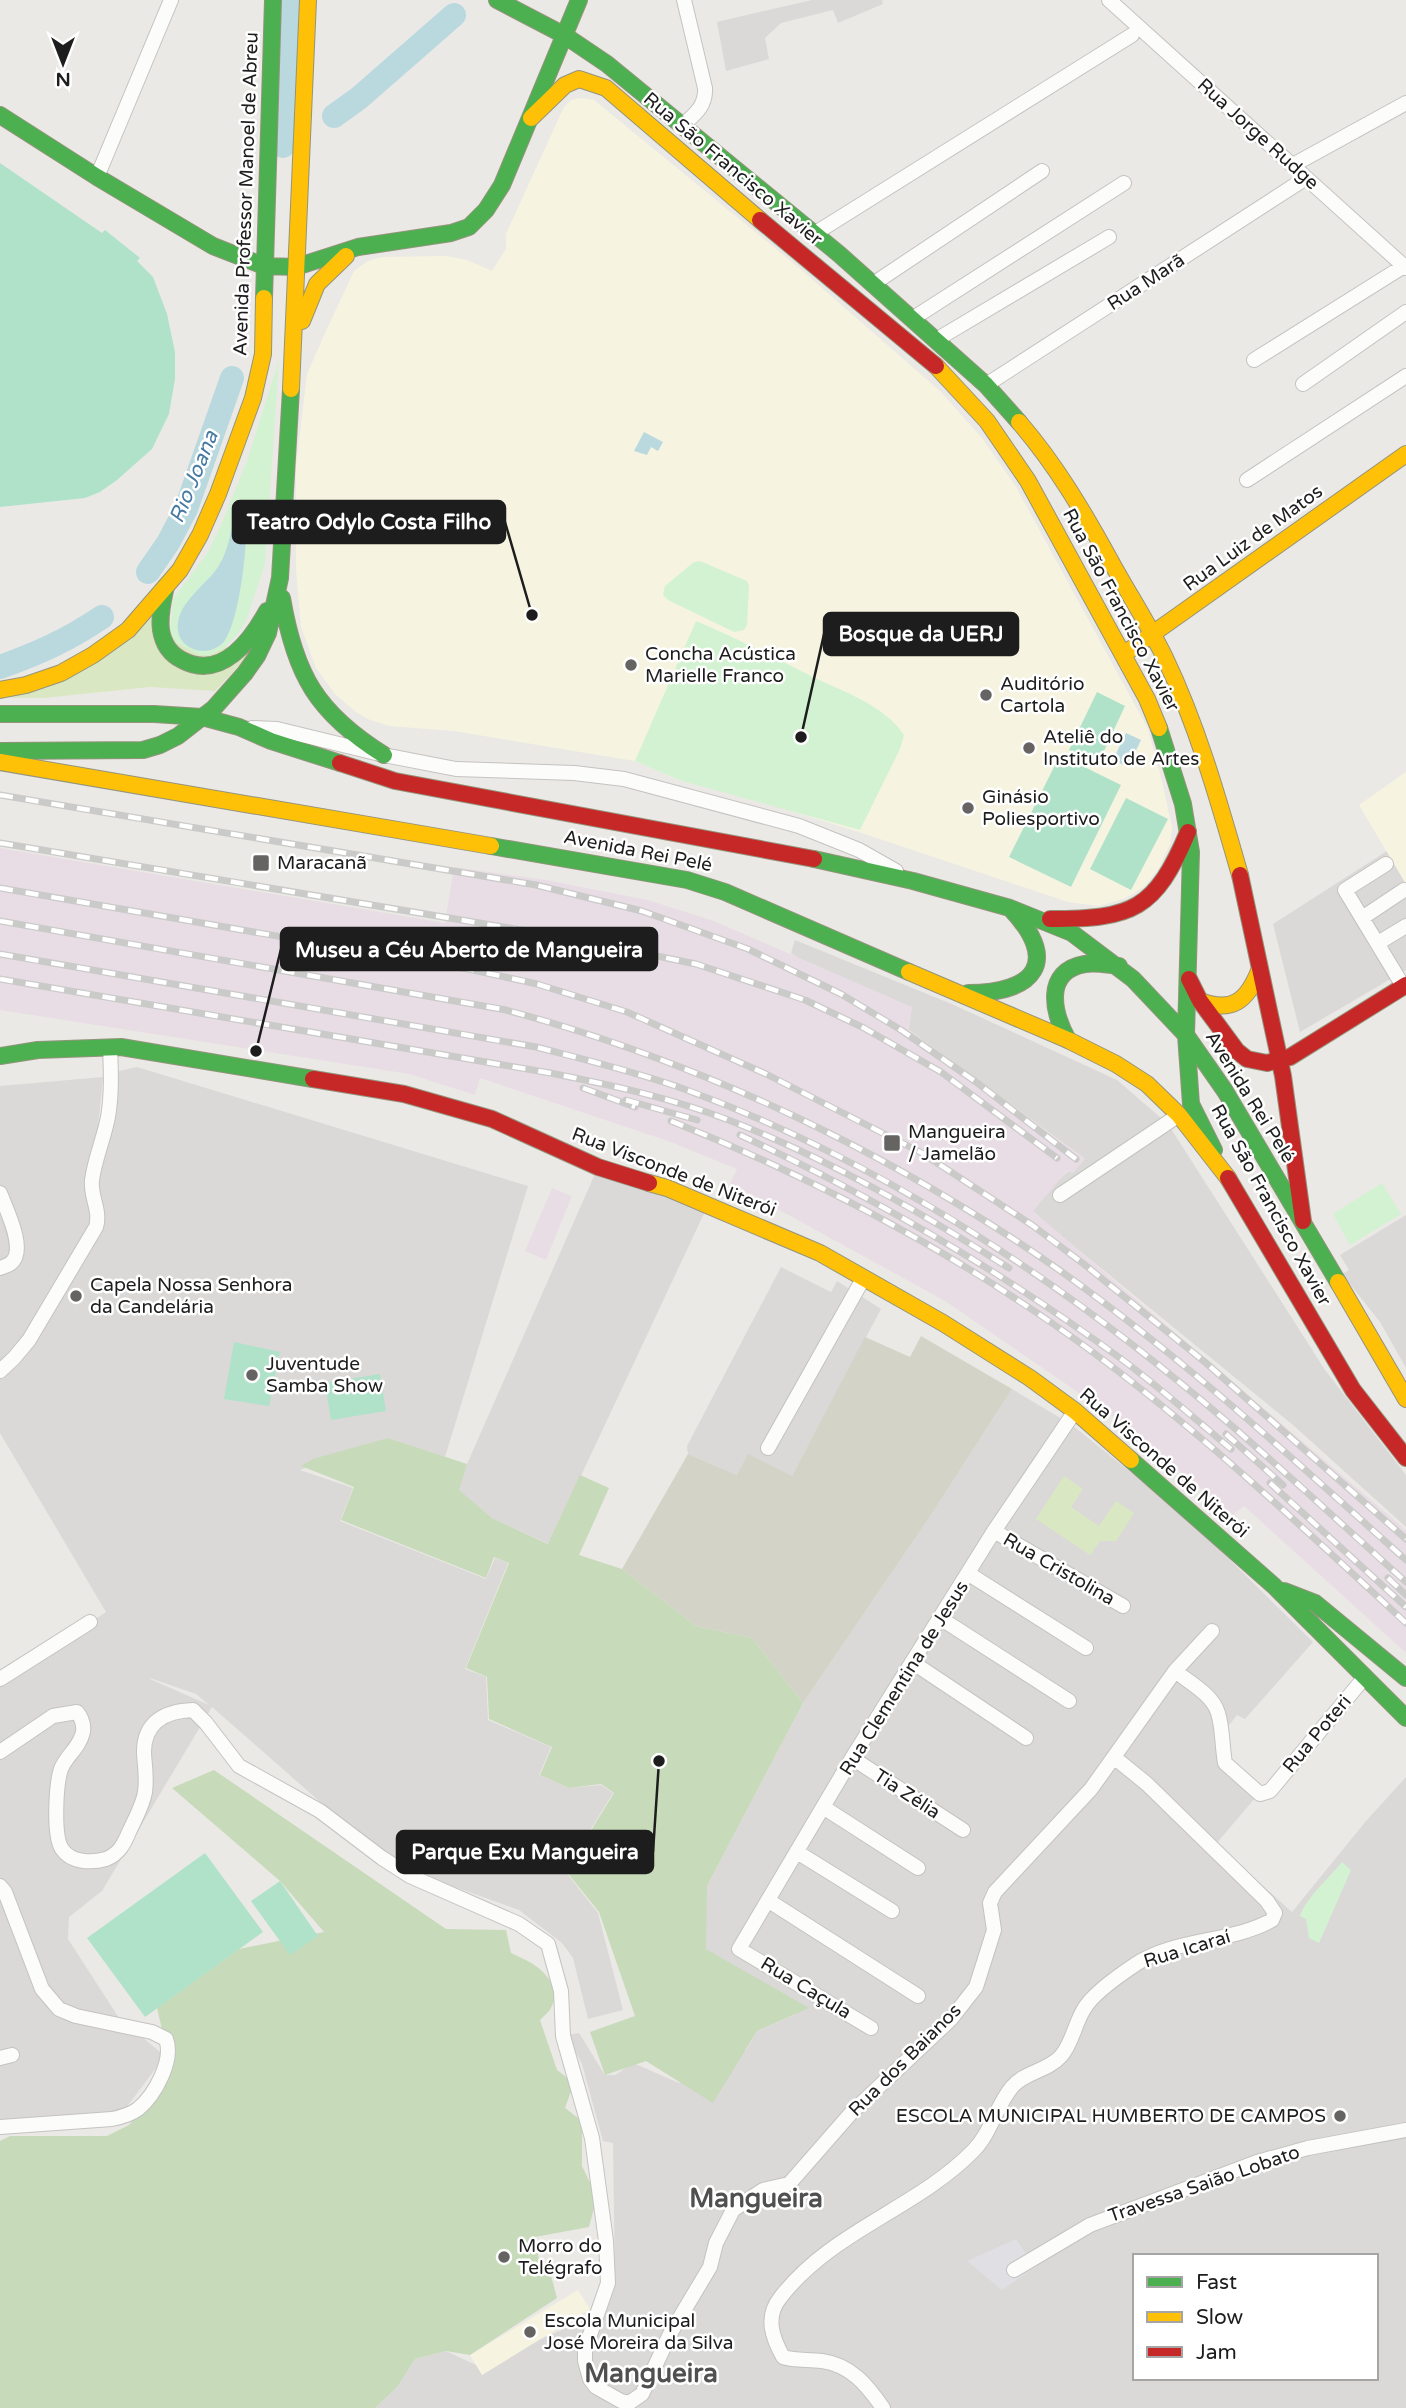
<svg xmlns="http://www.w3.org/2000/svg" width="1406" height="2408" viewBox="0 0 1406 2408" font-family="'Varela Round',sans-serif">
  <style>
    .residential { fill: #dad9d7; fill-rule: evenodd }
    .industrial { fill: #e9dde5 }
    .education { fill: #f6f4e0 }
    .construction { fill: #d4d3c7 }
    .grass { fill: #d9e8c3 }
    .forest { fill: #c7daba }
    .park { fill: #d3f2d1 }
    .pitch { fill: #b0e2ca }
    .plaza { fill: #e0dfe4 }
    .water { fill: #b9d9df }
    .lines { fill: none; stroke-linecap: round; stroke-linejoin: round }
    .river { stroke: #b9d9df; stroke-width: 24 }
    .street-casing { stroke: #c4c3c1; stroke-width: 16 }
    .fast-casing { stroke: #94947d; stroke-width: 18 }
    .slow-casing { stroke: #94947d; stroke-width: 18 }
    .jam-casing { stroke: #94947d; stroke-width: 18 }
    .street { stroke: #fcfcfb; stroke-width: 14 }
    .fast { stroke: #4caf50; stroke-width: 16 }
    .slow { stroke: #ffc107; stroke-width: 16 }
    .jam { stroke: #c62828; stroke-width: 16 }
    .rail-casing { stroke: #cacac9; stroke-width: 7 }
    .rail { stroke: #fff; stroke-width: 4.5; stroke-dasharray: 13; stroke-linecap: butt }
    .poi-dot { fill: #656463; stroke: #fff; stroke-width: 2.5 }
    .labels { text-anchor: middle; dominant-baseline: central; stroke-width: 5; stroke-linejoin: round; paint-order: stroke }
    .street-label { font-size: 19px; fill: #1d1d1d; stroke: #fff }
    .poi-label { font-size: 19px; fill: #1d1d1d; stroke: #fff; text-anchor: start }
    .water-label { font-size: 21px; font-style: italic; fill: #477aa3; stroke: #fff }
    .district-label { font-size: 26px; font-weight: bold; fill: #505050; stroke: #fff }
    .leader { fill: none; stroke: #1d1d1d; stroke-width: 2.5 }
    .callout-dot { fill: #1d1d1d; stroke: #fff; stroke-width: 2.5 }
    .callout { fill: #1d1d1d; stroke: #1d1d1d; stroke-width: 2.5 }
    .callout-label { font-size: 21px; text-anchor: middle; font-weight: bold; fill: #fff }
  </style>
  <rect width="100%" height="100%" fill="#ebe9e5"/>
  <!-- residential -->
  <path class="residential" d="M812,0H882L883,4L838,23L833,10L781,23L765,38L769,59L726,71L717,22Z
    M1387,851L1406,884V970L1300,1032L1273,924Z
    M795,940L954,1005L1117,1080L1168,1124L1325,1370L1406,1475V1527L1293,1425L1026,1207L1084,1158L909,1030L791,953Z
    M137,1067L528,1186L445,1457L388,1438L300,1470L353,1488L340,1521L486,1579L495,1558L508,1563L465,1669L486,1677L488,1720L551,1747L539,1775L569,1788L601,1785L613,1793L565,1871L598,1913L623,2010L588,2019L573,1958L562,1943L519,1910L391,1864L212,1707L102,1891L69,1917L68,1939L119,2018L165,2056L120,2116L0,2122V1686L106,1612L0,1433V1086L103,1077L93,1176L119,1071ZM150,1678L196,1694L209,1705L150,1679Z
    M598,1167L708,1205L549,1544L492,1518L458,1490L467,1464Z
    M1406,1215V1368L1380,1322L1342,1274L1349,1270L1340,1255Z
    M781,1267L831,1292L837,1281L881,1309L792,1476L737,1475L688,1454L687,1446Z
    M1012,1389L1072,1425L1159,1495L1217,1547L1313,1642L1245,1719L1237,1715L1230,1724L1215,1730L1225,1767L1256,1797L1216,1844L1292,1912L1366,1821L1406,1777V2408H375L398,2386L415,2359L446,2351L478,2366L603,2312L615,2282L613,2143L603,2141L582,2064L567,2035L579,2033L605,2075H615L633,2063L679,2083L685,2082L746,2050L757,2031L796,2014L674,1943L707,1886L803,1703L931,1515ZM1135,2256H1376V2378H1135Z"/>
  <!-- industrial -->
  <path class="industrial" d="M0,848L445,923L454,867L546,880L648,900L714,921L912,1007L909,1030L1085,1159L1073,1173L1067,1171L1033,1211L1406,1530V1653L1244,1506L1233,1515L1114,1417L945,1301L730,1183L737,1169L668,1141L480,1078L475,1095L409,1074L0,1010Z
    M552,1188L572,1196L546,1260L525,1251Z"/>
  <!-- education -->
  <path class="education" d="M581,98L594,100L798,267L941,392L982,438L1016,487L1148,729L1161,777L1172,827L1170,844L1159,868L1145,886L1126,898L1099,906L1068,902L856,831L756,800L679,780L635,761L454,731L389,726L368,719L356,712L335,694L316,668L301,627L296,569V467L307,374L326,331L354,271L368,261L382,257L446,256L467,260L492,271L506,249V234L564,107L571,100Z
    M1406,772V884L1359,805Z
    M578,2290L590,2309L482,2375L470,2355Z"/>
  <!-- construction -->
  <path class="construction" d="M921,1336L1012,1389L931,1515L803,1703L752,1638L696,1626L622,1569L688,1454L737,1475L748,1454L792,1476L865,1337L910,1357Z"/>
  <!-- grass -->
  <path class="grass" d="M154,616L156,632L251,653L215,691L150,687L44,698H11Z
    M1064,1476L1083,1489L1071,1507L1099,1526L1116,1501L1134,1513L1116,1541H1100L1090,1555L1036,1519Z"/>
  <!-- forest -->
  <path class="forest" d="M388,1438L467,1464L459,1490L492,1518L548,1544L580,1475L609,1488L579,1555L622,1569L696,1626L752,1638L803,1703L707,1886L706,1949L809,2008L757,2031L713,2103L646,2061L605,2075L590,2032L635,2016L599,1912L566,1871L614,1793L601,1784L569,1788L540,1775L552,1747L489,1719L487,1677L466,1668L509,1563L494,1557L486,1578L341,1520L354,1487L301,1466L313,1459Z
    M214,1770L446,1929L506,1930L511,1953C535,1964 546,1969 557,1994L550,2010L540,2020L557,2070L574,2083L565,2108L582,2121V2166L597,2197L589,2227L535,2237L540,2266L550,2272L557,2298L470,2355L446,2351L415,2359L398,2386L375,2408H0V2141L10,2136H107L129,2125L160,2089L165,2042L157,2008L239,1949L324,1932L280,1881L172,1788Z"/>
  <!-- park -->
  <path class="park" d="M279,360L265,564L246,621L236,636L223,649L210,655H199L177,643L170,633L173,599L208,552L221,525L247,461Z
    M700,561L747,581L749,586L747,625L744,630L734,632L668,600L663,595L665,586L694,562Z
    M696,621C736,638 774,657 813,677C844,692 884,705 904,735L900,749L860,830L679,780L635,761Z
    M1382,1183L1401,1214L1350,1245L1333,1214Z
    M1342,1862L1351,1870L1319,1943L1309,1938L1306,1919L1300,1916C1305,1899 1330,1877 1342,1862Z"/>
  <!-- pitch -->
  <path class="pitch" d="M0,163L102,233L105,230L140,258L137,261L153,277L167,314L175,352V379L169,414L152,449L117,480L100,492L85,498L0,507Z
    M1097,692L1125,706L1098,764L1069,750Z
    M1060,755L1121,785L1071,887L1009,857Z
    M1126,798L1168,819L1131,890L1090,869Z
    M234,1342L280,1352L269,1406L224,1399Z
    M380,1374L386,1411L331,1420L325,1383Z
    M205,1853L263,1932L145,2017L87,1938Z
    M280,1881L318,1936L290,1955L251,1901Z"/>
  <!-- plaza -->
  <path class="plaza" d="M1016,2239L1035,2267L1002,2290L967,2261Z"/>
  <!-- water -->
  <path class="water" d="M644,432L663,442L658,451L651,447L647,455L634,451Z
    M246,525C247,551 239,619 225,640C210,661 174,650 178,623C181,600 206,585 218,567C226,554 229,542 232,527Z
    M1126,733L1141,740L1128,767L1113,760Z"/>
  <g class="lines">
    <!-- river -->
    <path class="river" d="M334,116L359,98L454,15
      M283,146L291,0
      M148,572L168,543L186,509L232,378
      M0,667C39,653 68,640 102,617"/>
    <!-- street casing -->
    <g class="street-casing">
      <path id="street" d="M1109,0L1406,268
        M683,125C695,114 706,106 705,88L684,0
        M1293,165L1406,103
        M97,177L171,0
        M814,234L1132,35
        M873,284L1042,171
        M912,319L1124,183
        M936,340L1109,237
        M1254,360L1404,266
        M1303,384L1406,312
        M986,385L1306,178
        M1247,480L1406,376
        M252,728L277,729L384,755L456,769L574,773L624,779L799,826L859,850L896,871
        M1386,864L1345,890L1403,986
        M1362,918L1404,890
        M1378,943L1406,926
        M0,1193C6,1209 27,1250 11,1263C8,1266 4,1266 0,1268
        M1060,1195L1179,1115
        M0,1371L14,1358L29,1340L96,1227C101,1210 90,1197 92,1180C95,1158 104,1138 108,1117C112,1094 111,1070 110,1047
        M768,1448L863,1279
        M994,1531L1123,1606
        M969,1574L1086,1648
        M940,1618L1069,1701
        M912,1662L1026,1738
        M1175,1671C1189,1682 1213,1695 1218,1713C1223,1729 1222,1747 1225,1763L1260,1794L1270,1791L1364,1678
        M0,1679L90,1622
        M0,1752L53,1716L77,1712C82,1718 84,1724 83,1732C80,1747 66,1756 61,1769C56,1784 53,1836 62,1849C71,1863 92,1863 106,1859C119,1854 124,1844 129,1832C135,1819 143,1805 145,1792C147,1779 145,1767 144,1754C143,1722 165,1711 193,1710L206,1723L239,1766L320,1811L382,1858L410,1876L519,1924L548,1944L561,1991L563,2036L592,2138L606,2241L608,2283L585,2349V2361L590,2379L596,2387L621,2401L629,2403
        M852,1758L963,1830
        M823,1807L918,1868
        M797,1852L892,1911
        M0,1886L5,1892L42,1989L59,2009L76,2016L152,2032L166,2039C174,2060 155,2095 138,2109C130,2115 122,2117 112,2119L0,2127
        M769,1901L918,1996
        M871,2028L739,1949L852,1758L994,1531L1075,1411
        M0,2058L12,2055
        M1014,2270L1090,2225L1257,2162L1308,2148L1406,2130
        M629,2403L642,2394L670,2334L710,2267L716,2243L733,2210L763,2190L789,2184L852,2112L951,2019L976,1987L994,1930L990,1903L995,1892L1091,1789L1175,1671L1212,1631
        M883,2408C867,2385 851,2365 822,2361C808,2359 796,2361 783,2357C772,2337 765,2317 780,2298C831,2231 916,2209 973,2151C991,2133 996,2106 1012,2087C1024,2072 1048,2071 1061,2056C1072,2044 1075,2023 1084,2009C1093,1993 1121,1974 1136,1964C1176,1938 1231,1943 1272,1920L1275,1913L1267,1901L1147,1784L1115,1758"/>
    </g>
    <!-- fast casing -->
    <g class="fast-casing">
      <path id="fast" d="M497,0L564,35L607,64L839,254L986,385L1019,422
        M0,115L97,177L213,246L264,266L296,267
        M296,267L358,247L451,233L469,227L486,210L502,185L579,0
        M264,298L273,0
        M166,586C163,600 159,615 161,630C163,643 170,654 182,660C221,681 251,640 267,611
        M282,598C295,675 317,713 384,755
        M0,714H154L202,717L239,727L271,741L340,763
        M1159,728L1183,804L1191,852L1186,1035L1191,1104L1214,1150
        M0,751L143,750L160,745L178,736L214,708L245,673L257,656L268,633L280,578L291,389
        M491,846L687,880L725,892L909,972
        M814,859L913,881L1010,908L1072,933L1133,979L1186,1035L1225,1091L1338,1282
        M968,993C1035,993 1061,962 1010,908
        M1068,1040C1053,1013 1043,971 1085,964C1096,962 1108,965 1119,966
        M0,1056L38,1050L121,1047L313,1079
        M1131,1460L1274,1586L1406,1718
        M1284,1591L1315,1603L1406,1678"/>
    </g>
    <!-- slow casing -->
    <g class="slow-casing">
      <path id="slow" d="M531,118L565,85L579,79L606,88L760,220
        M302,321L317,284L346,256
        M936,366L987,421L1028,481L1147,699L1159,728
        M291,389L308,0
        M1019,422C1056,465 1083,511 1110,560C1128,593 1149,625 1165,658C1198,727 1219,802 1240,875
        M1124,654L1406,454
        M0,690L26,685L61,673L93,655L128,630L180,570L200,535L218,494L253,398L263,354L264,298
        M0,762L491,846
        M909,972L1068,1040L1116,1064L1147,1084L1179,1115L1228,1178
        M1200,1001C1232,1013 1247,1001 1259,971
        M649,1183L667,1188L820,1253L943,1323L1030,1378L1075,1411L1131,1460
        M1338,1282L1406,1399"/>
    </g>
    <!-- jam casing -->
    <g class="jam-casing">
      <path id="jam" d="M760,220L936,366
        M340,763L395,781L814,859
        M1240,875L1283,1076L1303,1221
        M1050,919C1133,919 1155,910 1188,832
        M1189,979L1200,1001L1237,1051L1247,1059L1267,1063L1290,1057L1406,985
        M313,1079L404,1094L492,1119L598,1167L649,1183
        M1228,1178L1353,1390L1406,1458"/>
    </g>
    <!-- street -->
    <use href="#street" class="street"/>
    <!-- fast -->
    <use href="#fast" class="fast"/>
    <!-- slow -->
    <use href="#slow" class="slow"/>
    <!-- jam -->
    <use href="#jam" class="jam"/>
    <!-- rail casing -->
    <g class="rail-casing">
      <path id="rail" d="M0,795L536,885L642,911L748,949L841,994L901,1030L976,1082L1076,1159
        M0,843L569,938L696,964L805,1000L864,1028L941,1072L1057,1158
        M0,888L473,970L537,984L627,1012L766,1074L922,1153L1032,1225L1085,1265L1206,1363L1406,1539
        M0,921L506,1010C701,1062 887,1151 1052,1265C1178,1353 1292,1458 1406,1560
        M0,954L536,1047C586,1060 636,1072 684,1089C887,1163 1069,1286 1232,1426C1291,1477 1348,1530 1406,1582
        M0,979L550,1073C611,1085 672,1098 731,1121C829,1159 920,1212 1009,1268
        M583,1088L635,1107
        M626,1100L697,1120
        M671,1121C827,1183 976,1264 1110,1365C1214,1444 1310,1534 1406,1623
        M740,1135C874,1197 1001,1271 1120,1358C1158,1386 1194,1418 1231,1449
        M1226,1434L1283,1485
        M1270,1483L1406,1607
        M1388,1578L1406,1595"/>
    </g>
    <!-- rail -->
    <use href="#rail" class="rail"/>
  </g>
  <!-- markers -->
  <g class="poi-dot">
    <circle cx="631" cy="665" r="7"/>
    <circle cx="986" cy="695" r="7"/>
    <circle cx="1029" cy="748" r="7"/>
    <circle cx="968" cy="808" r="7"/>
    <rect x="252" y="854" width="18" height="18" rx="3.5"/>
    <rect x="883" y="1134" width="18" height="18" rx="3.5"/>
    <circle cx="76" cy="1296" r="7"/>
    <circle cx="252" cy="1375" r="7"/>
    <circle cx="1340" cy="2116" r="7"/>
    <circle cx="504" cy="2257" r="7"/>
    <circle cx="530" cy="2332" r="7"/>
  </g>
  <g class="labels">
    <!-- street labels -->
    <g class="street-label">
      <text transform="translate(1258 134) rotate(42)">Rua Jorge Rudge</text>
      <text transform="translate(733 169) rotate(40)">Rua São Francisco Xavier</text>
      <text transform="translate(246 194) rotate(-88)">Avenida Professor Manoel de Abreu</text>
      <text transform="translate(1146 282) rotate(-33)">Rua Marã</text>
      <text transform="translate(1253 538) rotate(-36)">Rua Luiz de Matos</text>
      <text transform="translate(1121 610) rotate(62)">Rua São Francisco Xavier</text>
      <text transform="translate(638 851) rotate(11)">Avenida Rei Pelé</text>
      <text transform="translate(1250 1097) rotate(58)">Avenida Rei Pelé</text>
      <text transform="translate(674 1172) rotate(21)">Rua Visconde de Niterói</text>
      <text transform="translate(1271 1205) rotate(61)">Rua São Francisco Xavier</text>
      <text transform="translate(1164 1463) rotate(41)">Rua Visconde de Niterói</text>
      <text transform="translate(1059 1569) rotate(30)">Rua Cristolina</text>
      <text transform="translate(904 1678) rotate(-58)">Rua Clementina de Jesus</text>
      <text transform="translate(1317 1734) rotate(-50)">Rua Poteri</text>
      <text transform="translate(907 1794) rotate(33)">Tia Zélia</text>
      <text transform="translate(1187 1949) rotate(-17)">Rua Icaraí</text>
      <text transform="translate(806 1988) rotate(31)">Rua Caçula</text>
      <text transform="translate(905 2060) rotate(-45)">Rua dos Baianos</text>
      <text transform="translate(1204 2184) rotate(-19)">Travessa Saião Lobato</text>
    </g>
    <!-- poi labels -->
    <g class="poi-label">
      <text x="645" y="654">Concha Acústica<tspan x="645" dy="22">Marielle Franco</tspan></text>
      <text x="1000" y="684">Auditório<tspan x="1000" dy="22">Cartola</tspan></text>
      <text x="1043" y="737">Ateliê do<tspan x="1043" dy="22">Instituto de Artes</tspan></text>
      <text x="982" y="797">Ginásio<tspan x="982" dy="22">Poliesportivo</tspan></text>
      <text x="277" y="863">Maracanã</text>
      <text x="908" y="1132">Mangueira<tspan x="908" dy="22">/ Jamelão</tspan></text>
      <text x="90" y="1285">Capela Nossa Senhora<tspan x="90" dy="22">da Candelária</tspan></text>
      <text x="266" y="1364">Juventude<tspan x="266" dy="22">Samba Show</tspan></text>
      <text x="1326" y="2116" text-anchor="end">ESCOLA MUNICIPAL HUMBERTO DE CAMPOS</text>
      <text x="518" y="2246">Morro do<tspan x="518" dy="22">Telégrafo</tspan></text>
      <text x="544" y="2321">Escola Municipal<tspan x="544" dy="22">José Moreira da Silva</tspan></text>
    </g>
    <!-- water labels -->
    <g class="water-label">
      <text transform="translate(194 477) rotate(-68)">Rio Joana</text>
    </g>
    <!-- district labels -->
    <g class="district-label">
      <text x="756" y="2198">Mangueira</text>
      <text x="651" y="2373">Mangueira</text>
    </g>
  </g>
  <!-- callouts -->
  <path class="leader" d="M532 615L505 522M801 737L824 634M256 1051L281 949M659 1761L653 1852"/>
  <g class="callout-dot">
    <circle cx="532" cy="615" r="7"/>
    <circle cx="801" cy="737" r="7"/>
    <circle cx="256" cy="1051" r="7"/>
    <circle cx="659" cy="1761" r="7"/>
  </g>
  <g class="callout">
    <rect x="233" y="501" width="272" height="42" rx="7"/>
    <rect x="824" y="613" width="194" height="42" rx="7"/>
    <rect x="281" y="928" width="376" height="42" rx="7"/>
    <rect x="397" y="1831" width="256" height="42" rx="7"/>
  </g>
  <g class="callout-label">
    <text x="369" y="529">Teatro Odylo Costa Filho</text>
    <text x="921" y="641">Bosque da UERJ</text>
    <text x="469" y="957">Museu a Céu Aberto de Mangueira</text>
    <text x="525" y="1859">Parque Exu Mangueira</text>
  </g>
  <!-- legend -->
  <rect x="1133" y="2254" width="245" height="126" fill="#ffffff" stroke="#a5a5a5" stroke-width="2"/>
  <rect x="1147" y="2277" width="35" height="10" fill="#4caf50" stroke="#a5a5a5" stroke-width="2"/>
  <text x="1196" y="2289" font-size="21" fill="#1d1d1d">Fast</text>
  <rect x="1147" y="2312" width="35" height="10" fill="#ffc107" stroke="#a5a5a5" stroke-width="2"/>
  <text x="1196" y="2324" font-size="21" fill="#1d1d1d">Slow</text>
  <rect x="1147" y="2347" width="35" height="10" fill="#c62828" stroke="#a5a5a5" stroke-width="2"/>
  <text x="1196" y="2359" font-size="21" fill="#1d1d1d">Jam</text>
  <!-- north arrow -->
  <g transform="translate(63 63) rotate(180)" stroke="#ffffff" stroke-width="5" paint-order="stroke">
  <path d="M0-5L12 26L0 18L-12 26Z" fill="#1d1d1d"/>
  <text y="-10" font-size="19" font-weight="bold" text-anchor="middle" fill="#1d1d1d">N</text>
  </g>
</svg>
